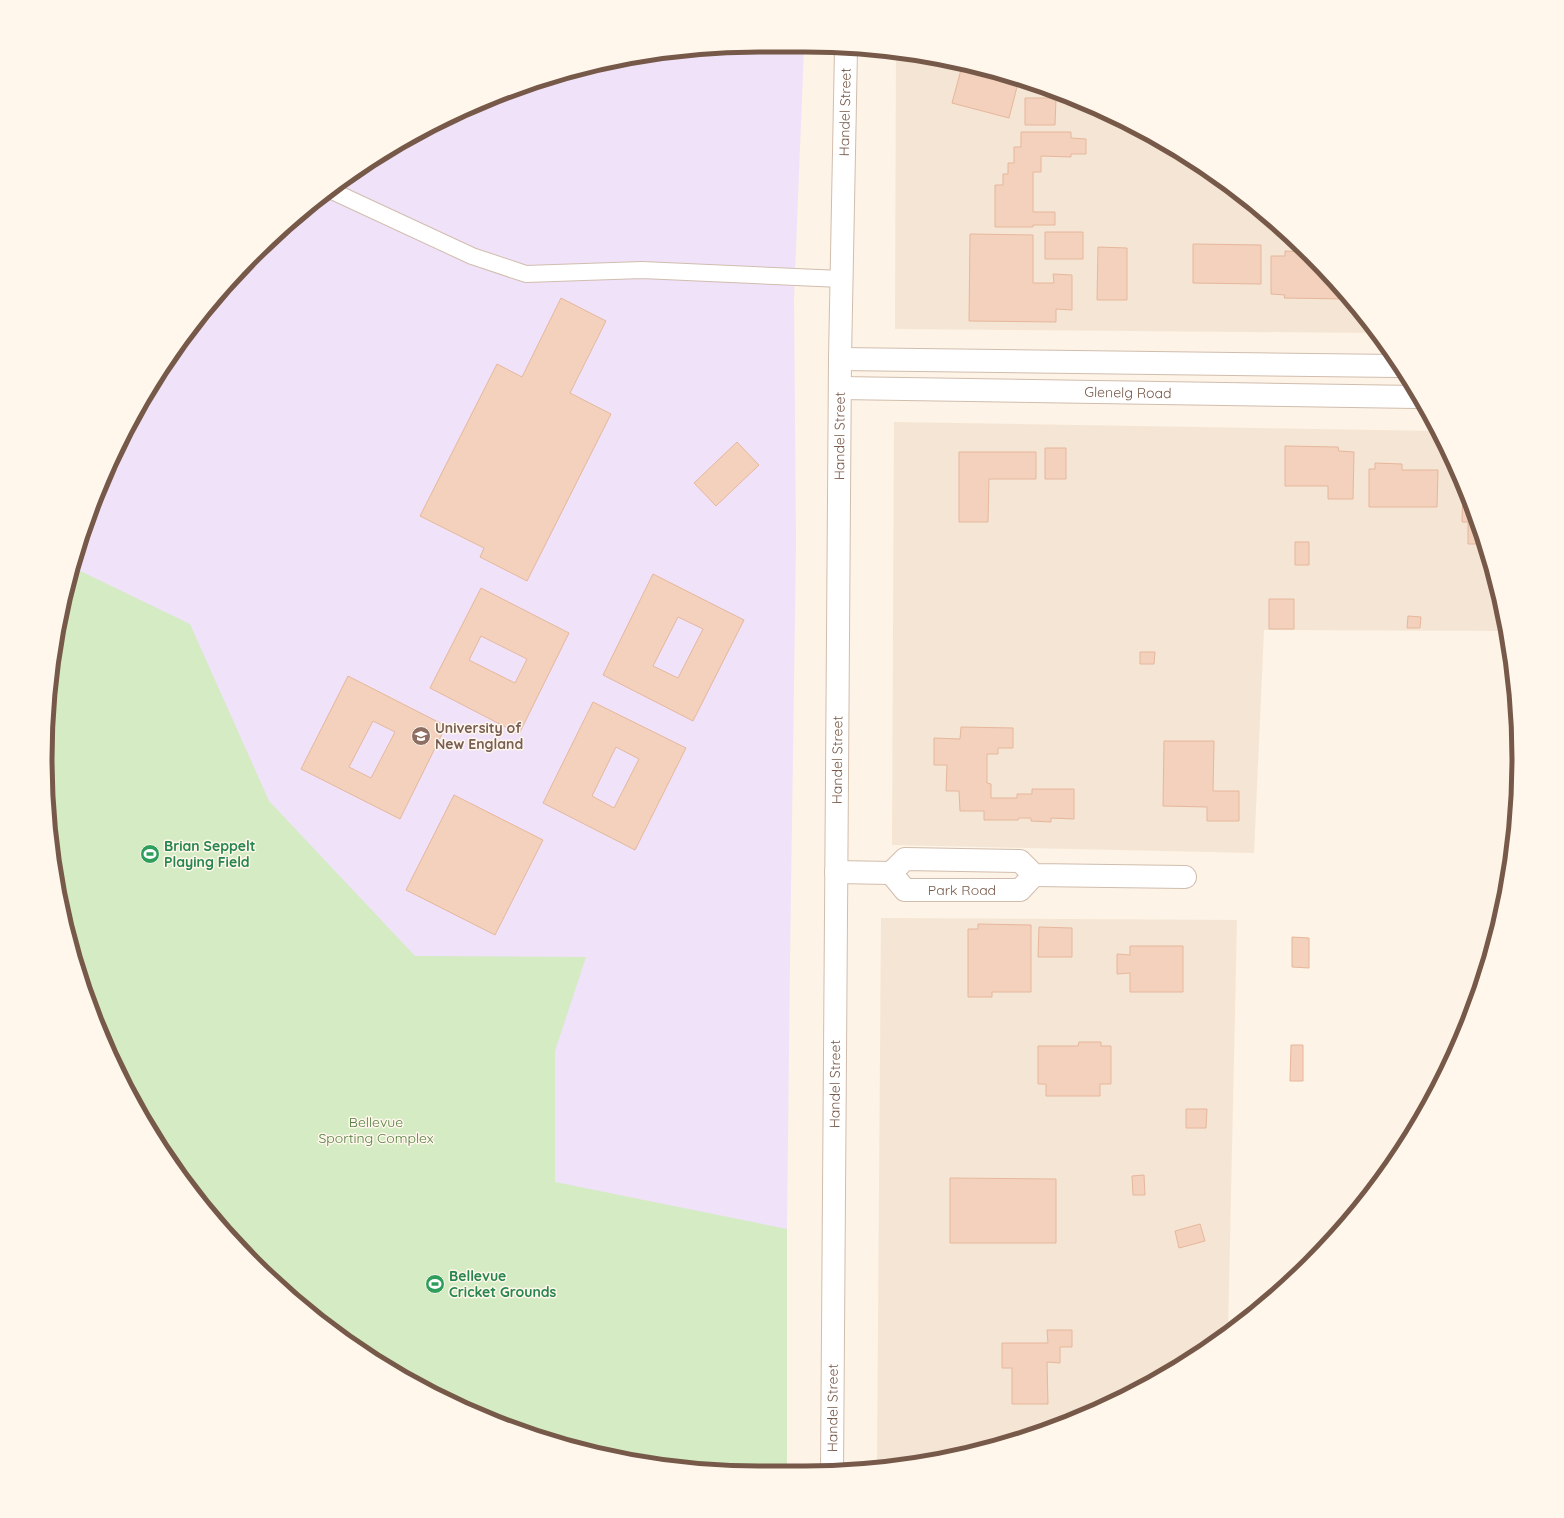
<svg xmlns="http://www.w3.org/2000/svg" width="1564" height="1518" viewBox="0 0 1564 1518" font-family="Quicksand,sans-serif">
  <style>
    .residential { fill: #f5e5d4 }
    .education { fill: #f0e2f9 }
    .green { fill: #d4ebc3 }
    .building { fill: #f3d1bc; stroke: #e6b79c; fill-rule: evenodd }
    .lines { fill: none; stroke-linecap: round; stroke-linejoin: round }
    .service-casing { stroke: #d1bdae; stroke-width: 18 }
    .minor-casing { stroke: #d1bdae; stroke-width: 24 }
    .tertiary-casing { stroke: #d1bdae; stroke-width: 24 }
    .service { stroke: #fff; stroke-width: 16 }
    .minor { stroke: #fff; stroke-width: 22 }
    .tertiary { stroke: #fff; stroke-width: 22 }
    .labels { text-anchor: middle; dominant-baseline: central; stroke-width: 3; stroke-linejoin: round; paint-order: stroke }
    .street-label { font-size: 14px; fill: #775949; stroke: #fff7ec }
    .education-label { font-size: 14px; font-weight: bold; fill: #785e54; stroke: #fff7ec; text-anchor: start }
    .leisure-label { font-size: 14px; font-weight: bold; fill: #27864d; stroke: #fff7ec; text-anchor: start }
    .park-label { font-size: 14px; fill: #547d41; stroke: #fff7ec }
    .rim { fill: none; stroke: #775949; stroke-width: 5 }
  </style>
  <rect width="100%" height="100%" fill="#fdf3e6"/>
  <!-- residential -->
  <path class="residential" d="M896,51L1035,83L1162,141L1276,222L1372,325L1377,333L895,329Z
    M894,422L1437,431L1445,443L1495,574L1504,631L1264,630L1254,853L892,845Z
    M881,918L1237,920L1228,1333L1121,1399L990,1449L877,1467Z"/>
  <!-- education -->
  <path class="education" d="M759,45L804,47L794,299L796,543L790,959L787,1229V1470L666,1467L530,1435L402,1377L288,1296L193,1194L119,1075L69,944L47,805L51,666L83,529L119,443L165,363L254,254L362,165L486,99L619,59Z"/>
  <!-- green -->
  <path class="green" d="M74,568L190,624L269,801L415,956L586,957L555,1051V1182L787,1229V1470L666,1467L530,1435L402,1377L288,1296L193,1194L119,1075L69,944L47,805L51,666Z"/>
  <!-- building -->
  <path class="building" d="M962,66L1019,79L1009,118L952,103Z
    M1025,98H1056L1055,125H1025Z
    M1021,132H1071V138L1086,139V154H1071V157L1041,156V172H1033V212H1055V225H1033V227H995V185H1003V174H1008V163H1014V147H1021Z
    M1045,232H1083V259H1045Z
    M970,234L1033,235V283H1054L1053,274L1072,275V310L1056,309V322L969,321Z
    M1193,244L1261,245V284L1193,283Z
    M1098,247L1127,248V300H1097Z
    M1285,251L1303,252L1348,299L1284,298L1285,295L1271,294V256H1285Z
    M561,298L606,321L570,393L611,414L527,581L480,557L484,548L420,516L497,364L522,377Z
    M737,442L759,465L716,506L694,483Z
    M1285,446L1338,447L1339,451L1354,452L1353,499H1328V486H1285Z
    M1045,448H1066V479H1045Z
    M959,452H1036V479H989L988,522H959Z
    M1375,463L1402,464V470H1438L1437,507H1369V469H1375Z
    M1463,489L1483,544H1468V522H1462Z
    M1295,542H1309V565H1295Z
    M653,574L744,620L693,721L603,675ZM678,617L703,629L678,678L653,666Z
    M481,588L569,633L519,734L430,688ZM481,636L527,659L515,683L469,660Z
    M1269,599H1294V629H1269Z
    M1408,616L1421,617L1420,628H1407Z
    M1140,652H1155L1154,664H1140Z
    M348,676L446,726L400,819L301,769ZM373,721L395,732L371,778L349,767Z
    M593,702L686,748L635,850L543,803ZM616,747L639,759L614,808L592,796Z
    M961,727L1013,728V748H998V754H987V783L991,784V798H1017V794H1032V789H1074V819L1051,818V822L1031,821V818H1019L1018,820H984V811H960L959,791H946L947,765H934V738L960,739Z
    M1164,741H1214L1213,791H1239V821H1207V807L1163,806Z
    M454,795L543,840L495,935L406,890Z
    M978,924L1031,925V992H992V997H968V929H978Z
    M1039,927L1072,928V957H1038Z
    M1292,937L1309,938V968L1292,967Z
    M1130,946H1183V992H1130V973L1117,974V954L1130,955Z
    M1079,1042H1101V1046H1111V1084H1100V1096H1046V1084H1038V1046H1078Z
    M1291,1045H1303V1081H1290Z
    M1186,1109H1207L1206,1128H1186Z
    M1144,1175L1145,1195H1133L1132,1176Z
    M950,1178L1056,1179V1243H950Z
    M1200,1224L1205,1241L1179,1248L1175,1231Z
    M1047,1330H1072V1347H1060V1363L1047,1362L1048,1404H1012V1368H1002V1343H1048Z"/>
  <g class="lines">
    <!-- service casing -->
    <g class="service-casing">
      <path id="service" d="M332,191L472,256L526,274L642,270L841,279"/>
    </g>
    <!-- minor casing -->
    <g class="minor-casing">
      <g id="minor">
        <path d="M840,359L1397,366"/>
        <path id="s1" d="M840,388L1416,397"/>
        <path d="M836,872L891,873L905,859L1020,861L1034,875L1185,877"/>
        <path id="s2" d="M891,873L905,890H1020L1034,875"/>
      </g>
    </g>
    <!-- tertiary casing -->
    <g class="tertiary-casing">
      <g id="tertiary">
        <path id="s3" d="M832,1471L840,359L846,49"/>
      </g>
    </g>
    <!-- service -->
    <use href="#service" class="service"/>
    <!-- minor -->
    <use href="#minor" class="minor"/>
    <!-- tertiary -->
    <use href="#tertiary" class="tertiary"/>
  </g>
  <!-- icons -->
  <defs>
    <g id="university-disc" transform="scale(1)"><circle r="9.5" fill="#8d6e63" stroke="#fff7ec"/><path d="M0-5L7-2L0 1L-7-2ZM-4 1L0 2.5L4 1V4Q0 6-4 4Z" fill="#fff"/></g>
    <g id="stadium-disc" transform="scale(1)"><circle r="9.5" fill="#2e9e5b" stroke="#fff7ec"/><path d="M0-5a6.5 5 0 1 0 0 10a6.5 5 0 1 0 0-10ZM-3.5-1.8h7v3.6h-7Z" fill="#fff"/></g>
  </defs>
  <g fill-rule="evenodd">
    <use href="#university-disc" x="421" y="736"/>
    <use href="#stadium-disc" x="150" y="854"/>
    <use href="#stadium-disc" x="435" y="1284"/>
  </g>
  <g class="labels">
    <!-- street labels -->
    <g class="street-label">
      <text stroke="none"><textPath href="#s3" startOffset="1359">Handel Street</textPath></text>
      <text stroke="none"><textPath href="#s1" startOffset="288">Glenelg Road</textPath></text>
      <text stroke="none"><textPath href="#s3" startOffset="1035">Handel Street</textPath></text>
      <text stroke="none"><textPath href="#s3" startOffset="711">Handel Street</textPath></text>
      <text stroke="none"><textPath href="#s2" startOffset="79">Park Road</textPath></text>
      <text stroke="none"><textPath href="#s3" startOffset="387">Handel Street</textPath></text>
      <text stroke="none"><textPath href="#s3" startOffset="63">Handel Street</textPath></text>
    </g>
    <!-- education labels -->
    <g class="education-label">
      <text x="435" y="728">University of<tspan x="435" dy="16">New England</tspan></text>
    </g>
    <!-- leisure labels -->
    <g class="leisure-label">
      <text x="164" y="846">Brian Seppelt<tspan x="164" dy="16">Playing Field</tspan></text>
      <text x="449" y="1276">Bellevue<tspan x="449" dy="16">Cricket Grounds</tspan></text>
    </g>
    <!-- park labels -->
    <g class="park-label">
      <text x="376" y="1122">Bellevue<tspan x="376" dy="16">Sporting Complex</tspan></text>
    </g>
  </g>
  <!-- crop -->
  <path d="M0 0H1564V1518H0ZM759 52H805A707 707 0 0 1 1512 759V759A707 707 0 0 1 805 1466H759A707 707 0 0 1 52 759V759A707 707 0 0 1 759 52Z" fill="#fff7ec" fill-rule="evenodd"/>
  <path class="rim" d="M759 52H805A707 707 0 0 1 1512 759V759A707 707 0 0 1 805 1466H759A707 707 0 0 1 52 759V759A707 707 0 0 1 759 52Z"/>
</svg>
